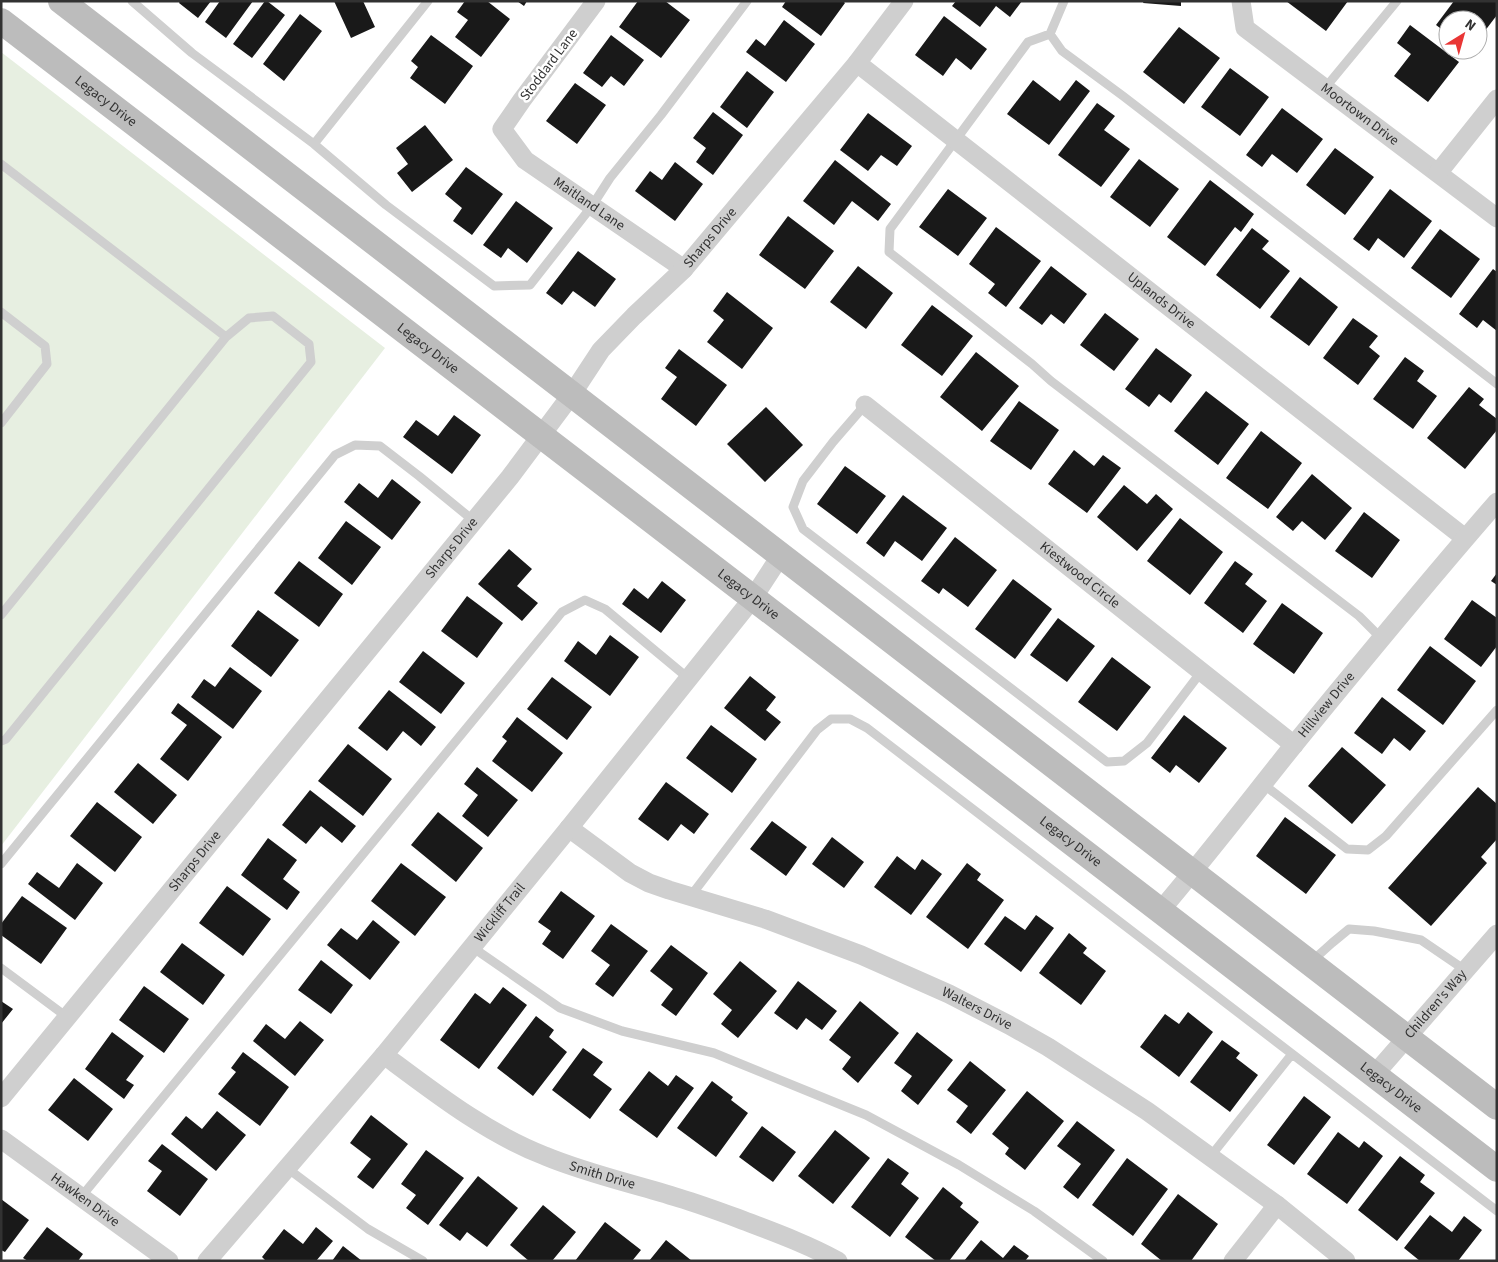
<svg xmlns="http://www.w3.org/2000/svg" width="1498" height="1262" viewBox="0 0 1498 1262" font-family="'Source Sans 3',sans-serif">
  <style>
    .green { fill: #e7efe1 }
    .building { fill: #191919 }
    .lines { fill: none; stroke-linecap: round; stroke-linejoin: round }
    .lane { stroke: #cfcfcf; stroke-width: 9 }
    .street { stroke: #cfcfcf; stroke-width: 19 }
    .secondary { stroke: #bcbcbc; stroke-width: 26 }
    .labels { text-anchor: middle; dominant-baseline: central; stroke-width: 5; stroke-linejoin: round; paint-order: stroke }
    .street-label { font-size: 14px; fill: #323232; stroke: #fff }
  </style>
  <rect width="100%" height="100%" fill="#fff"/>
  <!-- green -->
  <path class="green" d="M1,52L385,348L1,846Z"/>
  <!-- building -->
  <path class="building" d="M180,1H211L198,18L179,3Z
    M220,1H253L226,38L205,22Z
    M265,1H267L285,15L252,58L233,44Z
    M334,1H363L375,27L351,38Z
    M465,1H487L510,19L481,57L455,37L468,20L457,12Z
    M517,1H527L524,6Z
    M638,1H665L690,20L661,58L619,27Z
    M786,1H843L845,3L821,36L782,7Z
    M956,1H1022L1010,17L996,6L980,27L952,6Z
    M1144,1H1181V6L1143,3Z
    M1286,1H1348L1326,31Z
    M1454,1H1497V15L1478,40V20H1448V34L1436,25Z
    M300,14L322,31L284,81L263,64Z
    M944,16L987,49L971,70L956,58L943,76L915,55Z
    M784,20L815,44L786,82L746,52L756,39L765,46Z
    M1410,25L1459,62L1428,102L1394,76L1411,54L1397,43Z
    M1179,27L1220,58L1184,104L1143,72Z
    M431,35L473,66L445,104L410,78L418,67L411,61Z
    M611,35L644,60L624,86L611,76L602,87L583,73Z
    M1230,68L1269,97L1240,136L1201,107Z
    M747,71L774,92L747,128L720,107Z
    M1033,80L1060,101L1076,80L1090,91L1049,145L1007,114Z
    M575,83L606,105L577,144L546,121Z
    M1097,103L1115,116L1104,130L1130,149L1101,187L1058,155Z
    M1282,108L1323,139L1297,173L1272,154L1262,167L1246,155Z
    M713,112L743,135L713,175L696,162L706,148L693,138Z
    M868,113L912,146L897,166L881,155L868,171L840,150Z
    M425,125L453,160L412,192L397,173L408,164L396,148Z
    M1335,148L1374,177L1345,215L1306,185Z
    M1139,159L1179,189L1150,227L1110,197Z
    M835,160L891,204L878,221L852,201L834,225L803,201Z
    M675,162L703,184L675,221L635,191L650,171L662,180Z
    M466,167L503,194L472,235L453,221L462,208L445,194Z
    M1210,180L1254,214L1241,232L1235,227L1205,266L1167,237Z
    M948,189L987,218L958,256L919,227Z
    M1390,189L1432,221L1404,258L1378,238L1369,251L1353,239Z
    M516,201L553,228L527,263L508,248L501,258L483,245Z
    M788,216L834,251L805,289L759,255Z
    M996,227L1041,261L1006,307L988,293L995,284L969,264Z
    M1252,228L1269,241L1262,249L1290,271L1260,309L1216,275Z
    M1440,229L1480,259L1451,298L1411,268Z
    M578,251L616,279L595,307L573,291L562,305L546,293Z
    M858,266L893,293L866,329L830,302Z
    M1051,266L1087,294L1064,324L1051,314L1042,325L1019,308Z
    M1493,269L1497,272V331L1483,320L1477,328L1459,314Z
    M1300,277L1338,307L1309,346L1270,317Z
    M727,292L773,328L742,369L707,342L724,320L713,311Z
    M932,305L973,336L942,376L901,345Z
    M1105,313L1139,339L1114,371L1080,345Z
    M1353,318L1378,336L1369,347L1380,356L1358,385L1323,358Z
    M1156,348L1192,375L1171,403L1159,394L1149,407L1125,389Z
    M679,349L727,385L696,426L661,399L677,377L665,368Z
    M976,352L1019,386L982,431L940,397Z
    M1405,357L1424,371L1417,381L1437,396L1413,429L1373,399Z
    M1469,387L1484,399L1479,405L1497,419V430L1465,469L1427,438Z
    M1206,391L1249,424L1218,465L1174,431Z
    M1019,401L1059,430L1031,470L990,441Z
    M766,407L803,445L765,482L727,444Z
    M454,415L481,435L452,474L403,437L416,420L438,436Z
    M1261,431L1302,463L1268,509L1226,478Z
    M1074,450L1094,466L1103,455L1121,468L1087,513L1048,484Z
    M845,466L886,496L857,534L817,504Z
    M1312,474L1352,508L1325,540L1302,521L1293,531L1276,517Z
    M392,479L421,502L392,540L344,502L359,483L378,498Z
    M1124,485L1147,504L1156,494L1173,509L1137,551L1097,517Z
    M903,495L947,528L922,561L895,541L884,557L866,543Z
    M1364,512L1400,540L1372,578L1335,551Z
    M1180,518L1223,552L1190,595L1147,561Z
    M346,521L381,547L352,585L318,558Z
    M955,537L997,570L968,607L943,588L939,594L921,581Z
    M509,549L532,569L517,586L538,603L522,621L478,584Z
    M299,561L343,594L319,627L274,593Z
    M1235,561L1253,574L1245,584L1267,601L1243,633L1204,603Z
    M1497,573V585L1491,581Z
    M1013,579L1052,609L1015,659L975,629Z
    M662,581L686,600L661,633L622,604L634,588L648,599Z
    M467,596L503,623L477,658L441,631Z
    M1472,600L1497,618V646L1481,667L1444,639Z
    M1282,603L1323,633L1294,674L1253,644Z
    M258,610L299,640L271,677L231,646Z
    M1058,618L1095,646L1067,682L1030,655Z
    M610,635L639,657L610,696L564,661L578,641L596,655Z
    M1430,646L1476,681L1443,725L1397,690Z
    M423,651L465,683L441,714L399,682Z
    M1112,657L1151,687L1117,731L1078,702Z
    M230,667L262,691L233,729L191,697L204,679L215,687Z
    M750,676L776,697L766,710L781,722L765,741L724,708Z
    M552,677L592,707L567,740L527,709Z
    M389,690L436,727L421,746L403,731L387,751L358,728Z
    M1382,697L1426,731L1410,751L1394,738L1382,754L1354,733Z
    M178,703L222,737L188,781L160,759L187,725L171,713Z
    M1184,715L1227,748L1199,783L1176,765L1170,773L1151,758Z
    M517,717L563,753L532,792L492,761L507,741L502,737Z
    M711,725L757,759L732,793L686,758Z
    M348,744L392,779L363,816L318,781Z
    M1342,747L1386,785L1352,824L1308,786Z
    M138,763L177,795L153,824L114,792Z
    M477,767L518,800L488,837L462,816L478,795L464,784Z
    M666,782L709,814L694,834L681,824L668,841L638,819Z
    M1478,787L1497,804V839L1481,857L1487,863L1431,926L1388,888Z
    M310,790L356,826L342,843L321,826L306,844L282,825Z
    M97,802L142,837L115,872L70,836Z
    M438,812L483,848L456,882L411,845Z
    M1285,817L1336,855L1306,894L1256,856Z
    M772,821L807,847L786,876L750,849Z
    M832,837L864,862L844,888L812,864Z
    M268,838L297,860L283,879L300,892L287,910L241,875Z
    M897,856L915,870L922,859L942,874L911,915L874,887Z
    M77,863L103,883L75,920L28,884L37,872L59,888Z
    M401,863L446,897L415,936L371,901Z
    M967,863L981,874L977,880L1004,900L968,949L926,917Z
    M227,886L271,919L243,956L199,923Z
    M561,891L595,916L563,959L542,944L551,931L538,922Z
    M22,896L67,928L41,964L1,935V924Z
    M1036,915L1054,928L1021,972L984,944L1005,916L1025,930Z
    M373,920L400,942L370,980L327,945L341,928L357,940Z
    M611,924L648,951L613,997L595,984L610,965L591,951Z
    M1069,933L1087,948L1083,953L1106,971L1081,1005L1039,973Z
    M182,943L225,975L203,1005L160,972Z
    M671,945L708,973L676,1016L661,1005L673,989L650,971Z
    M321,960L353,985L331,1014L298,990Z
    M740,961L777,991L738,1038L721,1024L732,1010L713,994Z
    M798,981L837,1011L822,1030L806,1018L797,1030L774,1013Z
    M144,986L189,1019L164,1053L119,1020Z
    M503,987L527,1005L479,1069L440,1040L475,993L490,1004Z
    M1,1001L13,1009L1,1024Z
    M860,1001L899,1033L858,1083L842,1069L851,1057L829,1040Z
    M1188,1012L1213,1032L1179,1077L1140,1047L1165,1014L1179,1024Z
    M536,1016L554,1030L549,1037L567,1052L533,1096L497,1068Z
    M300,1021L324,1040L295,1076L253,1041L266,1024L285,1039Z
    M112,1032L144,1056L126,1080L134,1085L124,1099L85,1069Z
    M917,1032L953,1060L918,1105L901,1091L912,1076L894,1063Z
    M1222,1040L1240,1053L1236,1058L1258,1075L1230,1112L1190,1082Z
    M583,1048L603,1062L593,1075L612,1089L590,1119L552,1090Z
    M243,1052L289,1087L260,1126L218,1094L236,1072L231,1068Z
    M970,1061L1006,1090L971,1134L956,1122L968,1106L947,1090Z
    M649,1071L668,1086L676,1075L694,1088L657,1138L619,1110Z
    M74,1078L113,1109L88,1141L48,1110Z
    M712,1081L733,1097L731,1100L748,1113L716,1157L677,1128Z
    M1027,1091L1064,1121L1025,1170L1005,1154L1009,1148L992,1134Z
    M1304,1096L1331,1117L1294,1165L1267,1145Z
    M217,1111L246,1135L216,1171L171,1134L186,1116L202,1129Z
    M371,1115L408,1144L373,1189L357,1177L371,1159L350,1143Z
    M1077,1121L1115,1150L1078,1199L1063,1187L1081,1164L1057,1146Z
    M762,1126L796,1152L773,1182L739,1157Z
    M835,1130L870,1158L833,1204L798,1176Z
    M1338,1132L1359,1148L1364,1141L1383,1156L1347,1204L1307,1174Z
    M162,1144L208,1179L180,1216L147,1191L162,1171L148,1161Z
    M426,1150L464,1178L428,1225L406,1208L416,1195L401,1184Z
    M1400,1156L1425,1175L1420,1182L1435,1193L1397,1241L1358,1210Z
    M888,1158L909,1173L901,1184L919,1198L890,1237L851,1207Z
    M1127,1158L1168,1189L1133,1236L1092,1205Z
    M478,1176L518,1208L487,1247L467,1232L460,1241L439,1225Z
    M943,1187L963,1203L960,1207L979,1222L949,1261H936L905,1237Z
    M1178,1194L1218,1224L1191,1261H1162L1141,1244Z
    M1,1199L29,1220L5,1252L1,1250Z
    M543,1205L576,1232L552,1261H529L510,1245Z
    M1430,1215L1452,1232L1464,1216L1482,1230L1458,1261H1420L1404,1248Z
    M605,1222L641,1250L632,1261H575Z
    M47,1227L83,1254L78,1261H28L23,1258Z
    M316,1227L333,1241L316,1261H266L262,1257L284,1229L303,1244Z
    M666,1240L692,1261H649Z
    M981,1240L1003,1258L1014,1245L1029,1256L1025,1261H964Z
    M343,1246L362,1261H332Z"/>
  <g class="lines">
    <!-- lane -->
    <path class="lane" d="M132,1L192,53L314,144
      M428,1L314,144L386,205L494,286L530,285L592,206L610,178L661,115L747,1
      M1064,1L1050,34L1062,51L1123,96L1497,384
      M1050,34L1028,42L890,229L889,252L1032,364L1051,381L1359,616L1382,639
      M1325,88L1397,1
      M1,164L226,337L249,318L273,316L309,344L311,362L6,739L1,741
      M1,312L45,346L47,364L1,423
      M865,405L833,442L803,481L793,507L803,529L1107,762L1124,761L1147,743L1201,672
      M1,615L226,337
      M1263,784L1347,849L1368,850L1386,836L1497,710
      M1,864L335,455L355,445L380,446L419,476L474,521
      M690,897L817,730L831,719H850L867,728L1497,1211
      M472,947L560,1008L622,1031L714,1053L866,1115L959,1165L1034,1211L1103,1261
      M1312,961L1332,943L1349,929L1374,931L1421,940L1465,970
      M1,968L67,1017
      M1210,1157L1292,1054
      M287,1168L368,1229L423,1261
      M81,1197L562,612L585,600L605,609L688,678"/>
    <!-- street -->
    <g class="street">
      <path id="s1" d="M596,1L522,100L502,129L525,160L684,269"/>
      <path id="s2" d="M1241,1L1245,28L1497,218"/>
      <path id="s3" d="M857,63L1465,538"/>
      <path d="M1438,173L1497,99"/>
      <path id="s4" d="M865,405L1294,745"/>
      <path id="s5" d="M569,828L630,873L649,883L669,890L765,919L861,955L949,994L1009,1025L1048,1047L1147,1111L1277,1205L1346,1261"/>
      <path id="s6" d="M1160,911C1206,857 1249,801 1293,746C1360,664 1427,582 1497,502"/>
      <path id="s7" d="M384,1055C435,1093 486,1133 545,1156C588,1174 635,1184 679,1198C699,1204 718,1211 737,1218C771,1231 805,1243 838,1261"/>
      <path id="s8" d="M1374,1075L1497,934"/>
      <path id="s9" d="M1,1098L510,477L572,394L601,350L634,316L684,269L857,63L904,1"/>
      <path id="s10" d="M1,1139L169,1261"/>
      <path id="s11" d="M207,1261L384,1055L569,828L753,598L781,555"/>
      <path d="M1233,1261L1277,1205"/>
    </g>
    <!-- secondary -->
    <g class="secondary">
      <path d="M61,1L1497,1107"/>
      <path id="s12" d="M1,21L1497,1169"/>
    </g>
  </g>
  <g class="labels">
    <!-- street labels -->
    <g class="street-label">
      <text transform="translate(549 65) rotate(-53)">Stoddard Lane</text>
      <text stroke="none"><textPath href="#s12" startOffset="132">Legacy Drive</textPath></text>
      <text stroke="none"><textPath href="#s2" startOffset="171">Moortown Drive</textPath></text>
      <text stroke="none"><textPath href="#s1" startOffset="275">Maitland Lane</textPath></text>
      <text stroke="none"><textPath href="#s9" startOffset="1116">Sharps Drive</textPath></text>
      <text stroke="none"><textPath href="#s3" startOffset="386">Uplands Drive</textPath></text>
      <text stroke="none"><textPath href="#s12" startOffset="538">Legacy Drive</textPath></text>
      <text stroke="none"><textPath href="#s9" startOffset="711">Sharps Drive</textPath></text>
      <text stroke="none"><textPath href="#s4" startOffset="274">Kiestwood Circle</textPath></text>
      <text stroke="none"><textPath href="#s12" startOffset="942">Legacy Drive</textPath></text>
      <text stroke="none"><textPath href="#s6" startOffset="265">Hillview Drive</textPath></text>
      <text stroke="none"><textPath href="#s12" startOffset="1348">Legacy Drive</textPath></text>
      <text stroke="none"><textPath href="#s9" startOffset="306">Sharps Drive</textPath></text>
      <text stroke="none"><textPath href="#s11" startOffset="455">Wickliff Trail</textPath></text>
      <text stroke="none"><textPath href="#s8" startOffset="94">Children's Way</textPath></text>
      <text stroke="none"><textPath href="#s5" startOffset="449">Walters Drive</textPath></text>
      <text stroke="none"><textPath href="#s12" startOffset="1752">Legacy Drive</textPath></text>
      <text stroke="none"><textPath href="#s7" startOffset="251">Smith Drive</textPath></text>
      <text stroke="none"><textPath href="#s10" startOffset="104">Hawken Drive</textPath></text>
    </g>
  </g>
  <!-- border -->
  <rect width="1498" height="1262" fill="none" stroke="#323232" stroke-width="5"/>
  <!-- north arrow -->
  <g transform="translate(1463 35) rotate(37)"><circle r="24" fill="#ffffff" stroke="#adadad"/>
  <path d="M0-4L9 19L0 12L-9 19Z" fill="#e93635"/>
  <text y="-8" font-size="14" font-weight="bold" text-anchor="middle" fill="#323232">N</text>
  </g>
</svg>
